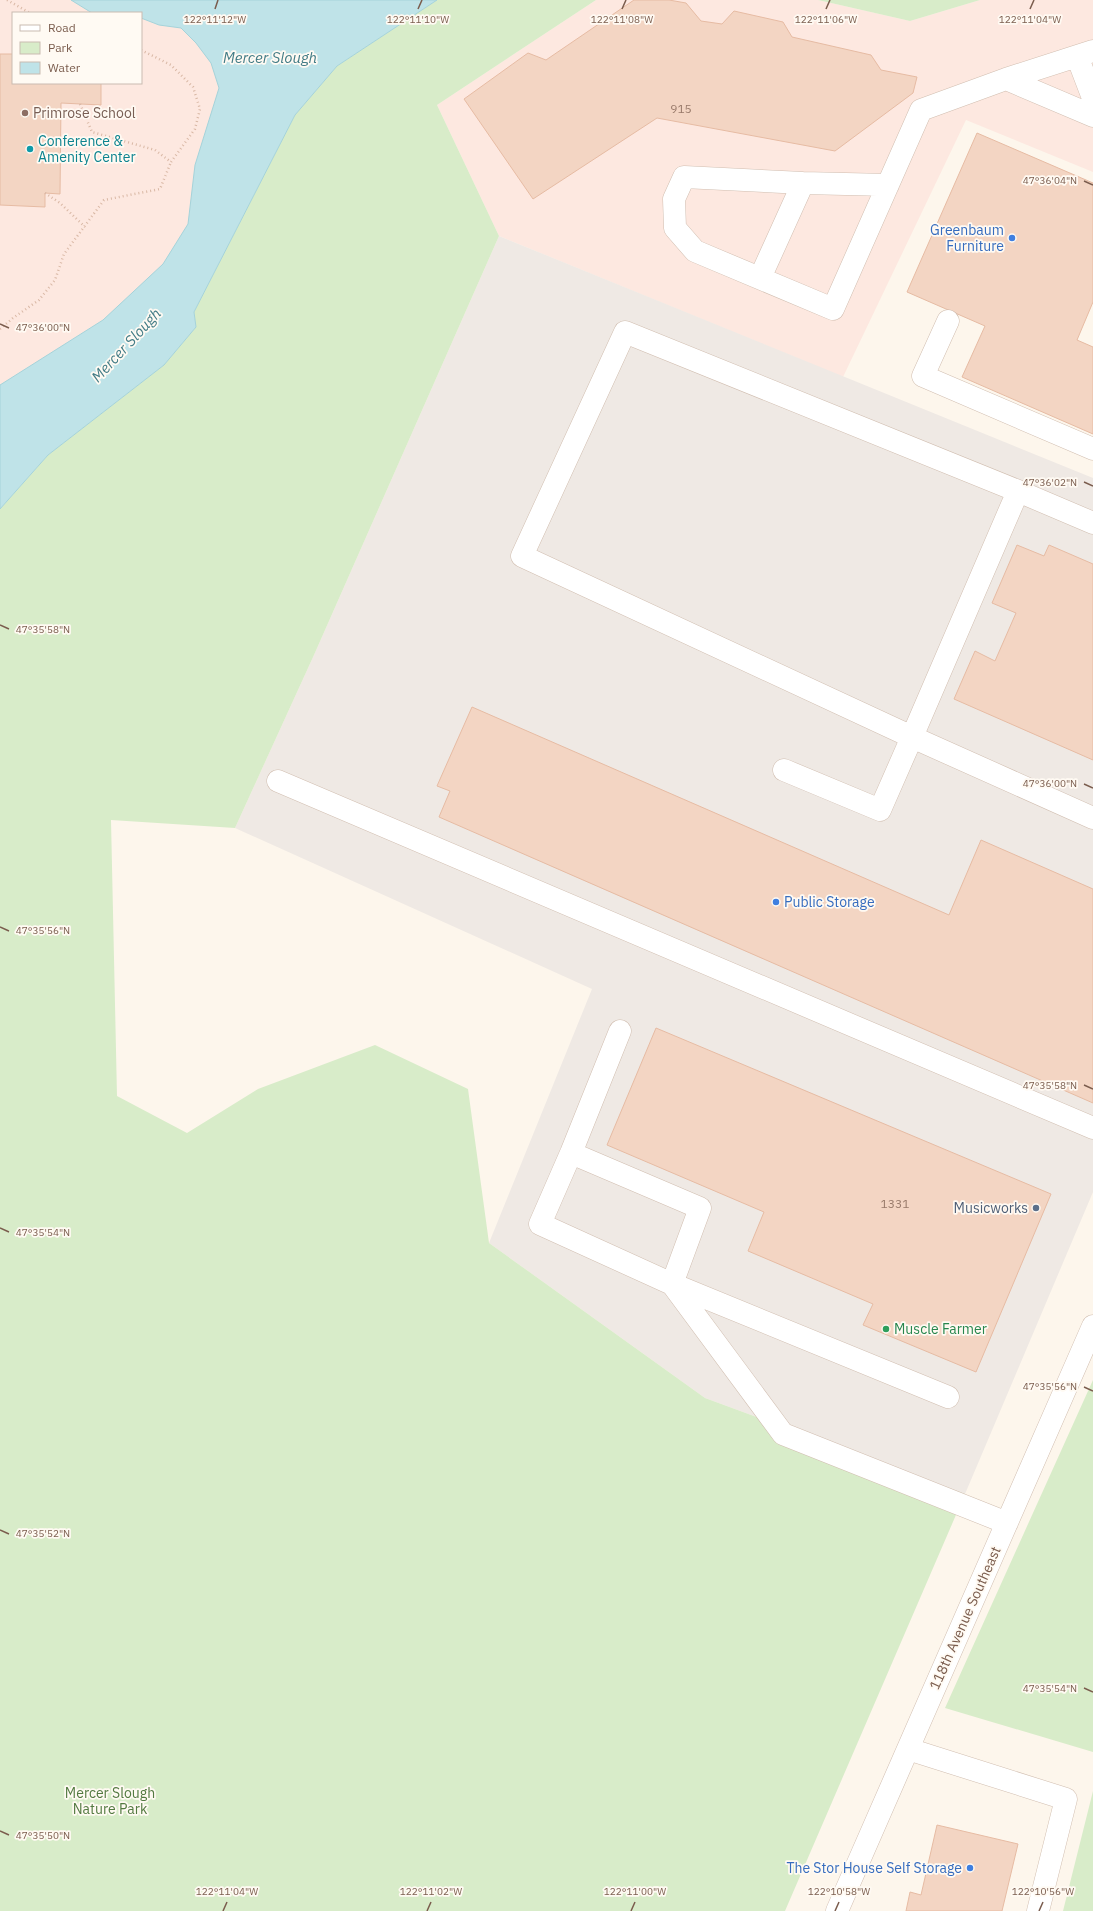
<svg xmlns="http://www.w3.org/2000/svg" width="1093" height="1911" viewBox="0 0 1093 1911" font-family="'IBM Plex Sans',sans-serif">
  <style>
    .commercial { fill: #fde8e0; fill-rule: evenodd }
    .industrial { fill: #efe9e4 }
    .green { fill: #d8ecc9 }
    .water { fill: #bfe3e8; stroke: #a5d3da }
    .building { fill: #f3d5c3; stroke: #e6bba3 }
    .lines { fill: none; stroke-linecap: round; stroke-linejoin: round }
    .minor-casing { stroke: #d1beb0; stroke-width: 23 }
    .path { stroke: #d9b8a5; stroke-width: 2.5; stroke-dasharray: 1 3; stroke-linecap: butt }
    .minor { stroke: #fff; stroke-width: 22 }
    .ticks { fill: none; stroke: #7a5c4d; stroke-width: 1.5 }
    .education-dot { fill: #8d6e63; stroke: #fffaf3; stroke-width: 1.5 }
    .culture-dot { fill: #0f9aa8; stroke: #fffaf3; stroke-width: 1.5 }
    .shop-dot { fill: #3f7fe0; stroke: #fffaf3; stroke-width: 1.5 }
    .service-dot { fill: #5c6f8a; stroke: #fffaf3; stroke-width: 1.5 }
    .leisure-dot { fill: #2e9e5b; stroke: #fffaf3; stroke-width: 1.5 }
    .labels { text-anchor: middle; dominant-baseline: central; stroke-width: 3.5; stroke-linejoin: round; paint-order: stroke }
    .number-label { font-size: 12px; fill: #987a6a }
    .education-label { font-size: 14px; fill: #785e54; stroke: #fffaf3; text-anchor: start }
    .culture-label { font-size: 14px; fill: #0d838f; stroke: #fffaf3; text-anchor: start }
    .shop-label { font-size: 14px; fill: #366cbe; stroke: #fffaf3; text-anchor: end }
    .service-label { font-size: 14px; fill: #4e5e75; stroke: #fffaf3; text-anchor: end }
    .leisure-label { font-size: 14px; fill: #27864d; stroke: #fffaf3; text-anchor: start }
    .street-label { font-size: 14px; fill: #7a5c4d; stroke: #fffaf3 }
    .park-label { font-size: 14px; fill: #537a41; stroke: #fffaf3 }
    .water-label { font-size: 15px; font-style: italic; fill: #437c86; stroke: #fffaf3 }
    .ticks-label { font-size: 10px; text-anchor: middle; fill: #7a5c4d; stroke: #fffaf3; stroke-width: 3.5; stroke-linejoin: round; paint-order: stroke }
  </style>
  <rect width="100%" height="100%" fill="#fdf6ec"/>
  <!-- commercial -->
  <path class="commercial" d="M0,0H357L176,297L0,500ZM13,13H141V83H13Z
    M596,0H818L910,21L980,0H1093V172L966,120L843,377L499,236L437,105Z"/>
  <!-- industrial -->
  <path class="industrial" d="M499,236L1093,478V1192L965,1494L705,1398L489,1243L592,989L235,828L314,655Z"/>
  <!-- green -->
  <path class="green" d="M437,0H596L437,105L499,236L314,655L235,828L111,820L117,1096L187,1133L258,1089L375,1045L468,1089L489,1243L705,1398L965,1494L785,1911H0V509L48,455L164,365L196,327L194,312L295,115L337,66Z
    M818,0H980L910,21Z
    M1093,1380V1752L945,1708Z
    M1093,1791V1911H1063Z"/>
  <!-- water -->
  <path class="water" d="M71,0H437L337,66L295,115L194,312L196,327L164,365L48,455L0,509V385L103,320L163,264L188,224L195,165L219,88L211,63L196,43L181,28L159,25L141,18V13H92Z"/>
  <!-- building -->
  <path class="building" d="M634,0H669L686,3L701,21L722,24L734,11L783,22L792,37L871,55L881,70L917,77L913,93L835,151L657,118L533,199L464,99L528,53L546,60Z
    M0,54H13V83H101V105L61,103L60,194L45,193V207L0,205Z
    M977,133L1093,183V302L1077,340L1093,347V434L962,377L985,326L907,292Z
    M1017,545L1044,556L1049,545L1093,564V760L954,699L975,651L995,661L1016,613L992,603Z
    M472,707L949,915L981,840L1093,889V1103L439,817L450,791L437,786Z
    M656,1028L1051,1194L976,1372L863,1325L873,1304L748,1251L764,1212L607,1145Z
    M937,1825L1018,1844L1002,1911H906L910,1892L921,1895Z"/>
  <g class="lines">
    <!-- minor casing -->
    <g class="minor-casing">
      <path id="minor" d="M1077,56L1093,98
        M1006,79L1093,116
        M888,185L803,183L684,177L674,199L675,228L695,251L833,309L921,110L1006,79L1093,51
        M760,278L803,183
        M948,321L923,376L1093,449
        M1093,523L1018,491L912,737L1093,818
        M784,770L880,810L912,737L522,556L625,332L1018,491
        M278,781L1093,1128
        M620,1031L571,1153L540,1224L672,1284L783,1434L1007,1523
        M571,1153L700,1208L672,1284L948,1397
        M908,1749L1066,1799L1038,1911
        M837,1911L1093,1326"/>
    </g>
    <!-- path -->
    <path class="path" d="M7,0L30,13
      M80,104L92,132L155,150L171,162L195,129L200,109L193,87L171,65L141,50
      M45,193L60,203L85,227
      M0,329L13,318L39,300L55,280L64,254L104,200L160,189L171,162"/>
    <!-- minor -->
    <use href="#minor" class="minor"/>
  </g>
  <!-- ticks -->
  <path class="ticks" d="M215,9L218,0M418,9L422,0M622,9L626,0M826,9L830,0M1030,9L1034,0M1084,181L1093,185M0,324L9,328M1084,482L1093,486M0,625L9,629M1084,784L1093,788M0,927L9,931M1084,1085L1093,1089M0,1228L9,1232M1084,1387L1093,1391M0,1530L9,1534M1084,1688L1093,1692M0,1831L9,1835M223,1911L227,1902M427,1911L431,1902M631,1911L635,1902M835,1911L839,1902M1039,1911L1043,1902"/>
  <!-- markers -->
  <circle class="education-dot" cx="25" cy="113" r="4"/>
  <circle class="culture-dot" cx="30" cy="149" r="4"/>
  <g class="shop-dot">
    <circle cx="1012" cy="238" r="4"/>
    <circle cx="776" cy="902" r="4"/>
    <circle cx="970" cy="1868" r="4"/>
  </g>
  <circle class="service-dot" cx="1036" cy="1208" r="4"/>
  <circle class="leisure-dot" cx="886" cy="1329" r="4"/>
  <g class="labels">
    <!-- number labels -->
    <g class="number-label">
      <text x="681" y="108">915</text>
      <text x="895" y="1203">1331</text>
    </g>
    <!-- education labels -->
    <g class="education-label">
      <text x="33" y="113">Primrose School</text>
    </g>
    <!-- culture labels -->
    <g class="culture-label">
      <text x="38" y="141">Conference &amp;<tspan x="38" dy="16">Amenity Center</tspan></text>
    </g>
    <!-- shop labels -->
    <g class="shop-label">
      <text x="1004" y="230">Greenbaum<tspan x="1004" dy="16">Furniture</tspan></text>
      <text x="784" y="902" text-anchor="start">Public Storage</text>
      <text x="962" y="1868">The Stor House Self Storage</text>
    </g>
    <!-- service labels -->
    <g class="service-label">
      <text x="1028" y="1208">Musicworks</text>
    </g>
    <!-- leisure labels -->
    <g class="leisure-label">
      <text x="894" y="1329">Muscle Farmer</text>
    </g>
    <!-- street labels -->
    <g class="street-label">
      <text transform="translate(965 1618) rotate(-66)">118th Avenue Southeast</text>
    </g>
    <!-- park labels -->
    <g class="park-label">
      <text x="110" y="1793">Mercer Slough<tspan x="110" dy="16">Nature Park</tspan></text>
    </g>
    <!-- water labels -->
    <g class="water-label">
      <text x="270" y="57">Mercer Slough</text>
      <text transform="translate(126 345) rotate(-47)">Mercer Slough</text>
    </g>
  </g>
  <g class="ticks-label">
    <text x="215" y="23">122°11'12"W</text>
    <text x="622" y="23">122°11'08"W</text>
    <text x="826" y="23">122°11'06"W</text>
    <text x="1030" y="23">122°11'04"W</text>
    <text x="418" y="23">122°11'10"W</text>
    <text x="1050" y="184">47°36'04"N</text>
    <text x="43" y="331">47°36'00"N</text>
    <text x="1050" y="486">47°36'02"N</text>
    <text x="43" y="633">47°35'58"N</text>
    <text x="1050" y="787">47°36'00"N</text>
    <text x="43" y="934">47°35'56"N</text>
    <text x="1050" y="1089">47°35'58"N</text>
    <text x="43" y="1236">47°35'54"N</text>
    <text x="1050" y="1390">47°35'56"N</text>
    <text x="43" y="1537">47°35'52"N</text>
    <text x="1050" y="1692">47°35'54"N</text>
    <text x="43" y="1839">47°35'50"N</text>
    <text x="227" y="1895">122°11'04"W</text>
    <text x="431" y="1895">122°11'02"W</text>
    <text x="635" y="1895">122°11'00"W</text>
    <text x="839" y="1895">122°10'58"W</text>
    <text x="1043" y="1895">122°10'56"W</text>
  </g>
  <!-- legend -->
  <rect x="12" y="12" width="130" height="72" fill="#fffaf3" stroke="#cabbb1"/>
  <rect x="20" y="25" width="20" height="6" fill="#ffffff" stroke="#cabbb1"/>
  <text x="48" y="32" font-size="12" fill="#7a5c4d">Road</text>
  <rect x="20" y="42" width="20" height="12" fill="#d8ecc9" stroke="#cabbb1"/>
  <text x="48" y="52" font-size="12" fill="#7a5c4d">Park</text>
  <rect x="20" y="62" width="20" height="12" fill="#bfe3e8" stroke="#cabbb1"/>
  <text x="48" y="72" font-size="12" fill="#7a5c4d">Water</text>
</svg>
